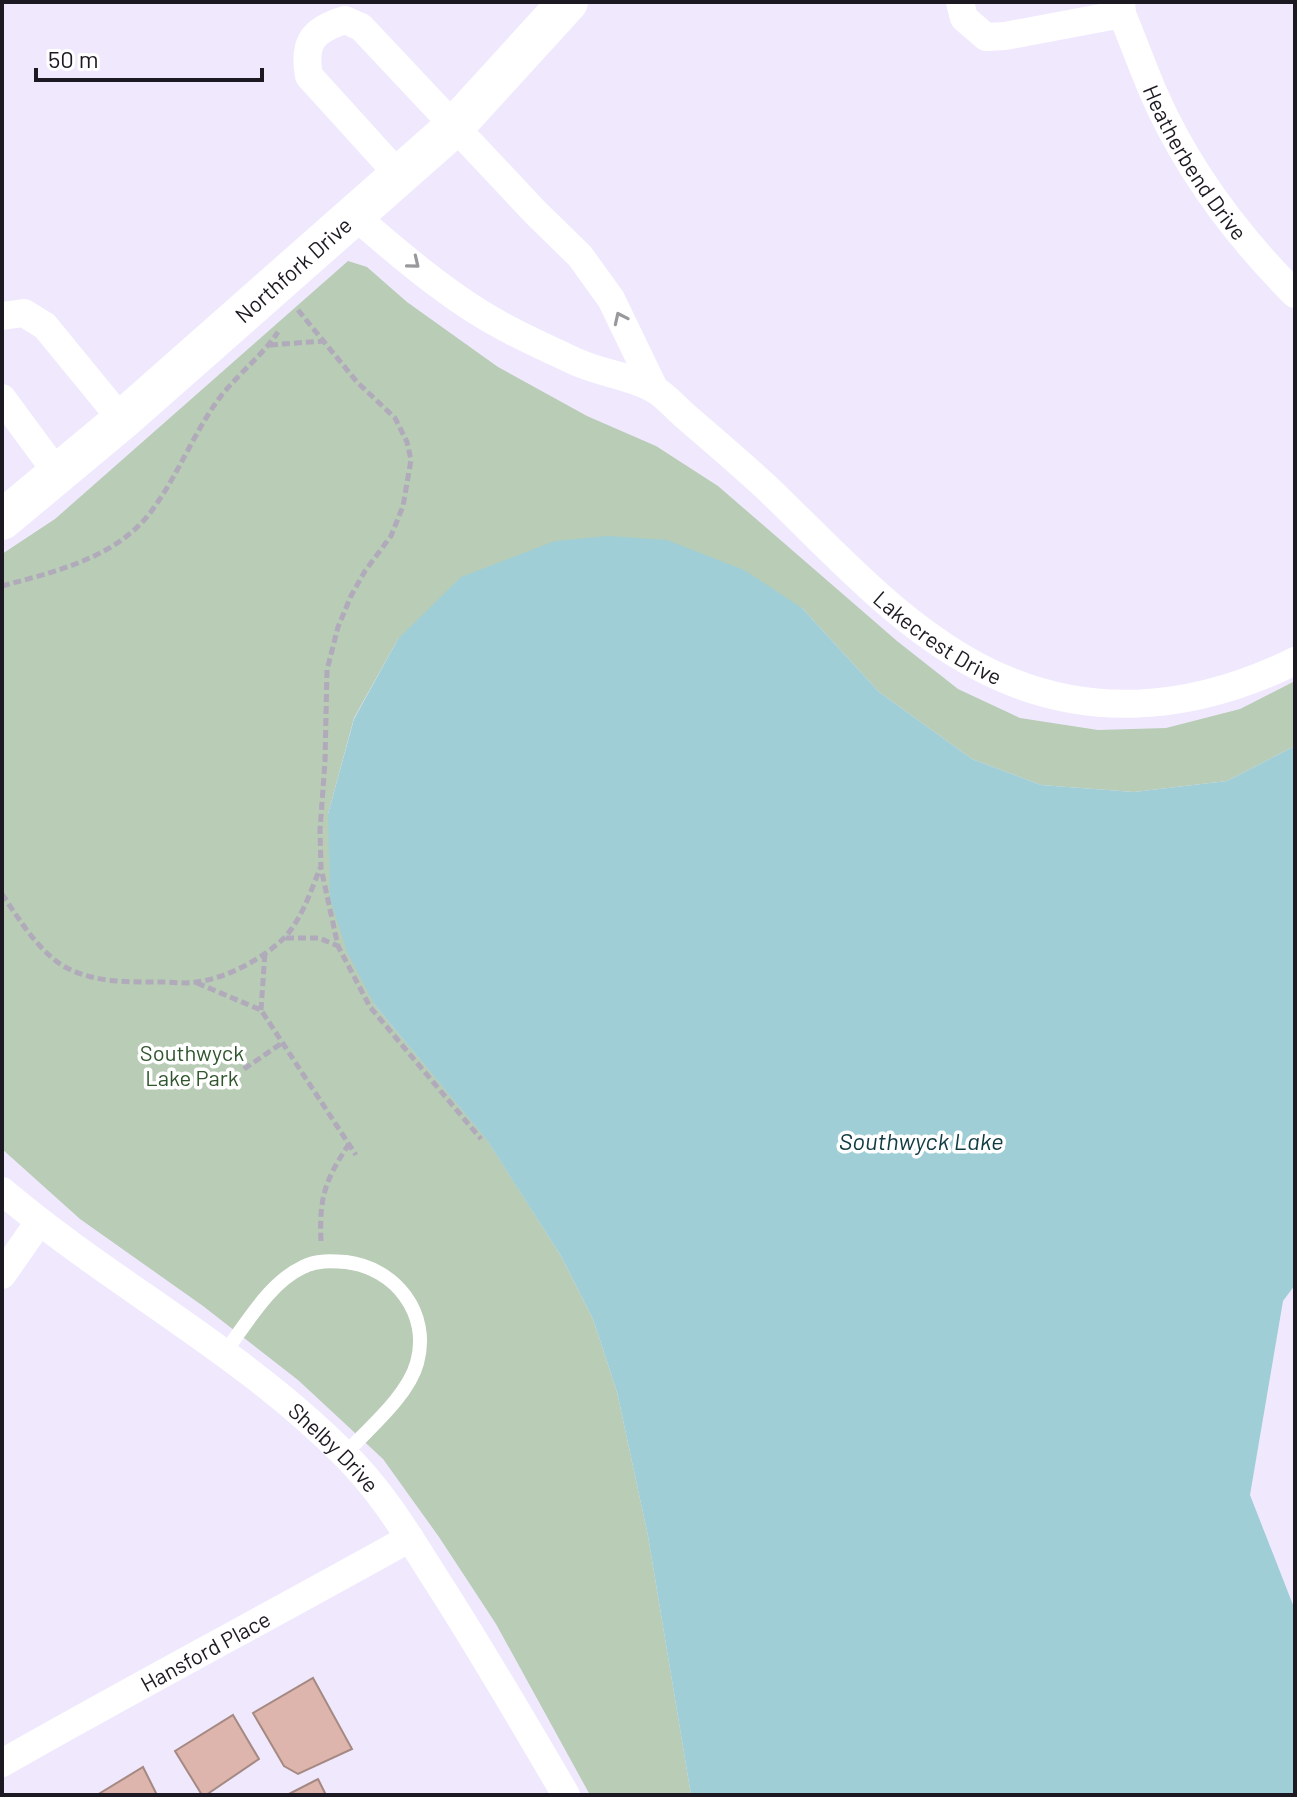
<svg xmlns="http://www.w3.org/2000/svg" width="1297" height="1797" viewBox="0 0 1297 1797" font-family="Barlow,sans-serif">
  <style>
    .green { fill: #b8ccb6 }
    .water { fill: #a0ced6 }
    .building { fill: #ddb5ac; stroke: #a58983; stroke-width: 2 }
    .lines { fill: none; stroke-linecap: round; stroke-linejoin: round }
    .path { stroke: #b0aabb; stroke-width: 5; stroke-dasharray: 8 4; stroke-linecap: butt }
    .lane { stroke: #fff; stroke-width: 14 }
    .street { stroke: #fff; stroke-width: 28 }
    .secondary { stroke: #fff; stroke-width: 40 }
    .oneway { stroke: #99989c }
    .labels { text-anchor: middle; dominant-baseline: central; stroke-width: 7; stroke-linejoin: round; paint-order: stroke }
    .street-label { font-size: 22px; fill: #1d1922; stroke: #fff }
    .park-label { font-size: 22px; fill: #30562d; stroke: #fff }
    .water-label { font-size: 24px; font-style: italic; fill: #103b42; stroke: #fff }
  </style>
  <rect width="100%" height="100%" fill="#f0e9fe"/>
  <!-- green -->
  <path class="green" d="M348,261L367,267L407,302L498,367L587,416L656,446L718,486L897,641L958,689L1020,718L1098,730L1166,728L1240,709L1295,681V746L1227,781L1134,792L1041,785L972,759L879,692L802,608L398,639L354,718L328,814L374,1004L486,1138L561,1256L593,1319L617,1392L648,1536L691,1795H590L496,1624L439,1537L383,1459L298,1380L203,1306L80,1219L2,1149V554L55,519Z"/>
  <!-- water -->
  <path class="water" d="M608,536L667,540L744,570L802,608L879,692L972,759L1041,785L1134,792L1227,781L1295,746V1285L1283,1301L1250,1495L1295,1610V1795H691L648,1536L617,1392L593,1319L561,1256L487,1140L374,1004L347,952L330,898L328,814L354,719L398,639L461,577L555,541Z"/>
  <!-- building -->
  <path class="building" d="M313,1678L352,1749L298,1774L284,1766L253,1713Z
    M233,1715L259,1759L206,1795H202L175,1751Z
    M143,1767L157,1795H97Z
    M318,1779L326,1795H287Z"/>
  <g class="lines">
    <!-- path -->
    <path class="path" d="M298,310L357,382L395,418L407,442L411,460L403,506L391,536L365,571L351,596L338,627L327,670L325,761L320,830L321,868L338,946L370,1007L481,1139
      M270,345L323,341
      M2,586C57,571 121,557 155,506C180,471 195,430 221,396C239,373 262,356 278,332
      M2,894C19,919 38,951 65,967C95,983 128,982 161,982C172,982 185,984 197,982C227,978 262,959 283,939C301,921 311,891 320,868
      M286,938H319L338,946
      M197,983L261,1010L356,1155
      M261,1010L265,952
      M244,1069L282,1043
      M321,1241C319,1198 325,1180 349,1144"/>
    <!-- lane -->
    <path class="lane" d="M225,1352C247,1323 269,1283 303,1267C316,1260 332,1261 346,1262C395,1268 431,1313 417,1363C408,1396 368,1429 345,1454"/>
    <!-- street -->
    <g class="street">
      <path d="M960,2L964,18L986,37L1005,36L1122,14"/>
      <path id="s1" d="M1121,2L1122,14C1133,41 1143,68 1154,94C1187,169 1238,237 1295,294"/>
      <path d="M398,174L309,76C303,43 312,30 345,20L361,27L535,212L580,256L611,299L654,388"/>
      <path id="s2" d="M353,214C394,250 449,297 497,323C521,337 547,348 572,360C598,373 628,375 652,388C664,394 675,407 684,415C712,439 739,462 766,487C831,549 896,623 977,666C1082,722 1192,712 1295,661"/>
      <path d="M2,316L24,313L45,326L122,420"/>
      <path d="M2,398L58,474"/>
      <path id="s3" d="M2,1191C112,1284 242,1351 344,1454C382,1491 409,1537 437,1581C482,1651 524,1723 566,1795"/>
      <path d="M2,1275L39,1222"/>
      <path id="s4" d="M2,1763C137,1686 274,1614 410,1538"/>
    </g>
    <!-- secondary -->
    <path class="secondary" id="s5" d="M2,520L122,420L454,127L568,2"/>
  </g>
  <!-- one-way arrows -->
  <defs><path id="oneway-chevron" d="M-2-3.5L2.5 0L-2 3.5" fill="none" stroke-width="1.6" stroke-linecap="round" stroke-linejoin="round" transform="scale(2)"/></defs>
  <g class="oneway">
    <use href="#oneway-chevron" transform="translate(414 263) rotate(39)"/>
    <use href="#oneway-chevron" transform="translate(620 318) rotate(-115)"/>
  </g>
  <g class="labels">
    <!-- street labels -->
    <g class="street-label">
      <text stroke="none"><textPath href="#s1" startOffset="178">Heatherbend Drive</textPath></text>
      <text stroke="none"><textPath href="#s5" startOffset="384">Northfork Drive</textPath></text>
      <text stroke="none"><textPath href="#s2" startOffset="730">Lakecrest Drive</textPath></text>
      <text stroke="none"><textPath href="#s3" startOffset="420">Shelby Drive</textPath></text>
      <text stroke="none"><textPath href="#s4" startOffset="232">Hansford Place</textPath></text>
    </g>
    <!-- park labels -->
    <g class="park-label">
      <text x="192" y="1052">Southwyck<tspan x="192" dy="25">Lake Park</tspan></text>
    </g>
    <!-- water labels -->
    <g class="water-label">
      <text x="921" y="1140">Southwyck Lake</text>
    </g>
  </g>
  <!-- border -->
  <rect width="1297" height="1797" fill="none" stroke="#1d1922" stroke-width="8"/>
  <!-- scale -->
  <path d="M36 68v12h226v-12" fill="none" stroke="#1d1922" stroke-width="4"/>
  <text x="48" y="68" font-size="24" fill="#1d1922" stroke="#ffffff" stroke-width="6" paint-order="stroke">50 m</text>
</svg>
